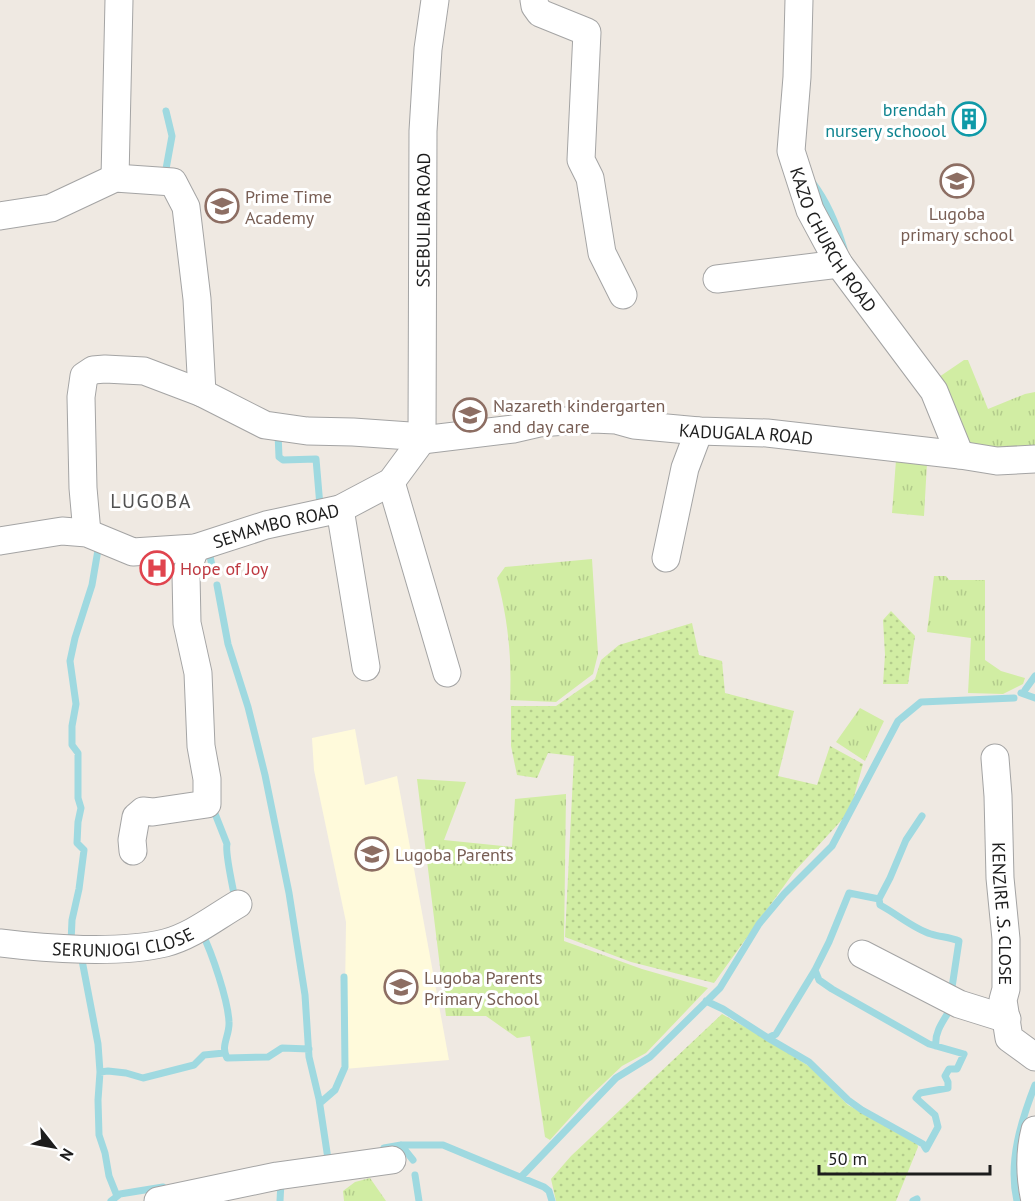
<svg xmlns="http://www.w3.org/2000/svg" width="1035" height="1201" viewBox="0 0 1035 1201" font-family="'PT Sans',sans-serif">
  <style>
    .education { fill: #fffadb }
    .grass { fill: url(#grass-tufts) }
    .garden { fill: url(#garden-dots) }
    .lines { fill: none; stroke-linecap: round; stroke-linejoin: round }
    .stream { stroke: #9fd9e0; stroke-width: 7 }
    .minor-casing { stroke: #a4a4a4; stroke-width: 29 }
    .minor { stroke: #fff; stroke-width: 27 }
    .labels { text-anchor: middle; dominant-baseline: central; stroke-width: 6; stroke-linejoin: round; paint-order: stroke }
    .culture-label { font-size: 18px; fill: #0d838f; stroke: #fff; text-anchor: end }
    .education-label { font-size: 18px; fill: #785e54; stroke: #fff; text-anchor: start }
    .street-label { font-size: 18px; fill: #1d1d1d; stroke: #fff }
    .health-label { font-size: 18px; fill: #be3a42; stroke: #fff; text-anchor: start }
    .neighbourhood-label { font-size: 20px; letter-spacing: 1.5px; fill: #505050; stroke: #fff }
  </style>
  <defs>
    <pattern id="grass-tufts" width="24" height="20" patternUnits="userSpaceOnUse" patternTransform="scale(1.5)"><rect width="24" height="20" fill="#d1eda3"/><path d="M3 7l-1-3M5 7V3M7 7l1-3M15 17l-1-3M17 17v-4M19 17l1-3" fill="none" stroke="#b3cb8c"/></pattern>
    <pattern id="garden-dots" width="8" height="8" patternUnits="userSpaceOnUse" patternTransform="scale(1.5)"><rect width="8" height="8" fill="#d1eda3"/><path d="M2 2h.1M6 6h.1" fill="none" stroke="#b3cb8c" stroke-width="1.8" stroke-linecap="round"/></pattern>
  </defs>
  <rect width="100%" height="100%" fill="#efe9e2"/>
  <!-- education -->
  <path class="education" d="M355,729L365,785L397,776L449,1060L344,1069L346,922L314,770L312,738Z"/>
  <!-- grass -->
  <path class="grass" d="M964,360H968L988,409L1025,394L1035,392V446L1018,451L971,447L939,377Z
    M896,460L927,463L924,516L892,513Z
    M592,559L598,654L593,674L556,702L510,700C512,657 508,620 497,578L505,567Z
    M934,576H946L949,580H985V660L1001,671L1025,678L1023,684L1003,694L968,693L971,638L927,632Z
    M860,708L884,721L865,761L836,742Z
    M417,779L466,782L444,840L512,847L515,799L566,794L564,941L642,969L708,988L646,1053L622,1066L586,1100L550,1140L545,1137L530,1036L517,1038L486,1016H446Z
    M370,1178L386,1201H344L343,1191L355,1182Z"/>
  <!-- garden -->
  <path class="garden" d="M891,611L915,636L908,684H883L885,655L883,620Z
    M692,623L699,655L722,661L725,693L794,711L778,776L817,785L830,746L863,764L850,811L794,872L714,983L631,962L565,937L574,756L548,753L537,778L517,775L511,746V706H556L595,679L601,660L619,645Z
    M722,1014L775,1044L810,1067L848,1105L917,1142L918,1147L896,1201H556L551,1179L571,1156Z"/>
  <g class="lines">
    <!-- stream -->
    <path class="stream" d="M163,175L166,169L172,136L166,111
      M813,183C828,203 837,225 844,249
      M278,433L279,457L283,460L316,459L320,506
      M209,551L213,571
      M217,585L228,644L248,707L265,775L289,893L305,995L309,1057L319,1099L328,1159
      M1025,690L1035,676
      M1021,693L1035,698
      M212,806L227,844C225,852 232,883 234,894L231,898
      M879,899L890,878L906,840L922,816
      M202,933C212,953 228,1000 229,1022C230,1035 220,1046 227,1058L268,1057L282,1048L309,1049
      M74,942H71L72,920L79,889L84,850L77,843L78,822L81,808L78,798V753L72,745V726L76,704L70,661L75,638L92,585L99,544
      M81,955L98,1044L100,1072L98,1100L99,1135L105,1153L109,1176L117,1196
      M706,1001L723,1009L768,1038L776,1034L815,970L829,942L849,893L879,899L880,905C897,914 914,929 931,934C940,937 950,937 959,941L951,994
      M768,1038L809,1062L848,1100L862,1110L923,1144L926,1149L938,1127L935,1115L916,1098L920,1093L948,1088V1082L945,1076L949,1069H957L964,1054L929,1044L832,989L819,980L815,970
      M936,1046C934,1032 944,1020 951,1008
      M100,1072L108,1071L126,1073L143,1078L194,1065L204,1055L224,1053
      M320,1103L335,1090L345,1067L344,977
      M401,1145L413,1160
      M384,1148L401,1145H443L544,1187L549,1191L552,1201
      M415,1175L419,1201
      M521,1177L616,1078L650,1057L720,988L759,924L784,894L832,846L898,721L921,702L1014,698
      M111,1201L120,1194L163,1187
      M280,1201L281,1182
      M913,1201L917,1199
      M1017,1201C1008,1162 1021,1121 1035,1085"/>
    <!-- minor casing -->
    <g class="minor-casing">
      <g id="minor">
        <path d="M534,0L535,6L540,13L587,32L581,160L590,178L602,253L623,295"/>
        <path id="s1" d="M799,0L797,77L791,151L810,210L839,264L934,391L960,455"/>
        <path d="M115,178L119,0"/>
        <path d="M0,216L51,208L115,178L173,182L186,207L197,299L202,393"/>
        <path d="M717,279L839,264"/>
        <path id="s2" d="M422,440L423,131L428,49L435,0"/>
        <path d="M391,482L447,673"/>
        <path d="M340,509L366,667"/>
        <path id="s3" d="M87,533L83,488L81,397L84,376L93,370L105,369L144,371L202,393L265,425L307,431L353,432L410,436L422,440L513,429L539,423L593,419L616,420L634,425L699,431L767,433L960,455L997,461L1035,459"/>
        <path id="s4" d="M0,541L62,531L87,533L133,552L195,548L266,525L340,509L391,482L422,440"/>
        <path d="M666,558L685,468L699,431"/>
        <path id="s5" d="M995,758L998,796L1000,878L1006,939V989L1003,1000L1009,1038L1035,1057"/>
        <path d="M133,851L132,840L136,817L143,811L153,812L207,804V779L201,746L198,673L187,623L186,574L195,548"/>
        <path id="s6" d="M0,943C47,949 119,954 165,943C192,936 214,918 238,904"/>
        <path d="M862,954L959,1004L1007,1019"/>
        <path d="M158,1201L277,1176L392,1160"/>
        <path d="M1035,1201C1030,1178 1029,1153 1035,1130"/>
      </g>
    </g>
    <!-- minor -->
    <use href="#minor" class="minor"/>
  </g>
  <!-- icons -->
  <defs>
    <g id="building-ring" transform="scale(1.725)"><circle r="9.5" fill="#fff" stroke="#0f9aa8" stroke-width="1.5"/><path d="M-4-6H4V6H1V3H-1V6H-4ZM-2.5-4.3h1.7v1.8h-1.7ZM.8-4.3h1.7v1.8H.8ZM-2.5-1h1.7V.8h-1.7ZM.8-1h1.7V.8H.8Z" fill="#0f9aa8"/></g>
    <g id="school-ring" transform="scale(1.725)"><circle r="9.5" fill="#fff" stroke="#8d6e63" stroke-width="1.5"/><path d="M0-5L7-2L0 1L-7-2ZM-4 1L0 2.5L4 1V4Q0 6-4 4Z" fill="#8d6e63"/></g>
    <g id="hospital-ring" transform="scale(1.725)"><circle r="9.5" fill="#fff" stroke="#e0444e" stroke-width="1.5"/><path d="M-5-5h3v3.5h4V-5h3V5h-3V1.5h-4V5h-3Z" fill="#e0444e"/></g>
  </defs>
  <g fill-rule="evenodd">
    <use href="#building-ring" x="969" y="119"/>
    <use href="#school-ring" x="957" y="181"/>
    <use href="#school-ring" x="222" y="206"/>
    <use href="#school-ring" x="470" y="415"/>
    <use href="#hospital-ring" x="157" y="568"/>
    <use href="#school-ring" x="372" y="854"/>
    <use href="#school-ring" x="401" y="987"/>
  </g>
  <g class="labels">
    <!-- culture labels -->
    <g class="culture-label">
      <text x="946" y="109">brendah<tspan x="946" dy="21">nursery schoool</tspan></text>
    </g>
    <!-- education labels -->
    <g class="education-label">
      <text x="245" y="196">Prime Time<tspan x="245" dy="21">Academy</tspan></text>
      <text x="957" y="213" text-anchor="middle">Lugoba<tspan x="957" dy="21">primary school</tspan></text>
      <text x="493" y="405">Nazareth kindergarten<tspan x="493" dy="21">and day care</tspan></text>
      <text x="395" y="854">Lugoba Parents</text>
      <text x="424" y="977">Lugoba Parents<tspan x="424" dy="21">Primary School</tspan></text>
    </g>
    <!-- street labels -->
    <g class="street-label">
      <text stroke="none"><textPath href="#s2" startOffset="220">SSEBULIBA ROAD</textPath></text>
      <text stroke="none"><textPath href="#s1" startOffset="250">KAZO CHURCH ROAD</textPath></text>
      <text stroke="none"><textPath href="#s3" startOffset="837">KADUGALA ROAD</textPath></text>
      <text stroke="none"><textPath href="#s4" startOffset="284">SEMAMBO ROAD</textPath></text>
      <text stroke="none"><textPath href="#s5" startOffset="156">KENZIRE .S. CLOSE</textPath></text>
      <text stroke="none"><textPath href="#s6" startOffset="124">SERUNJOGI CLOSE</textPath></text>
    </g>
    <!-- health labels -->
    <g class="health-label">
      <text x="180" y="568">Hope of Joy</text>
    </g>
    <!-- neighbourhood labels -->
    <g class="neighbourhood-label">
      <text x="151" y="501">LUGOBA</text>
    </g>
  </g>
  <!-- north arrow -->
  <g transform="translate(54 1147) rotate(121)" stroke="#ffffff" stroke-width="4.5" paint-order="stroke">
  <path d="M0-4.5L10 22L0 15L-10 22Z" fill="#1d1d1d"/>
  <text y="-9" font-size="16" font-weight="bold" text-anchor="middle" fill="#1d1d1d">N</text>
  </g>
  <!-- scale -->
  <path d="M819 1165v9h171v-9" fill="none" stroke="#1d1d1d" stroke-width="3"/>
  <text x="828" y="1165" font-size="18" fill="#1d1d1d" stroke="#ffffff" stroke-width="4.5" paint-order="stroke">50 m</text>
</svg>
